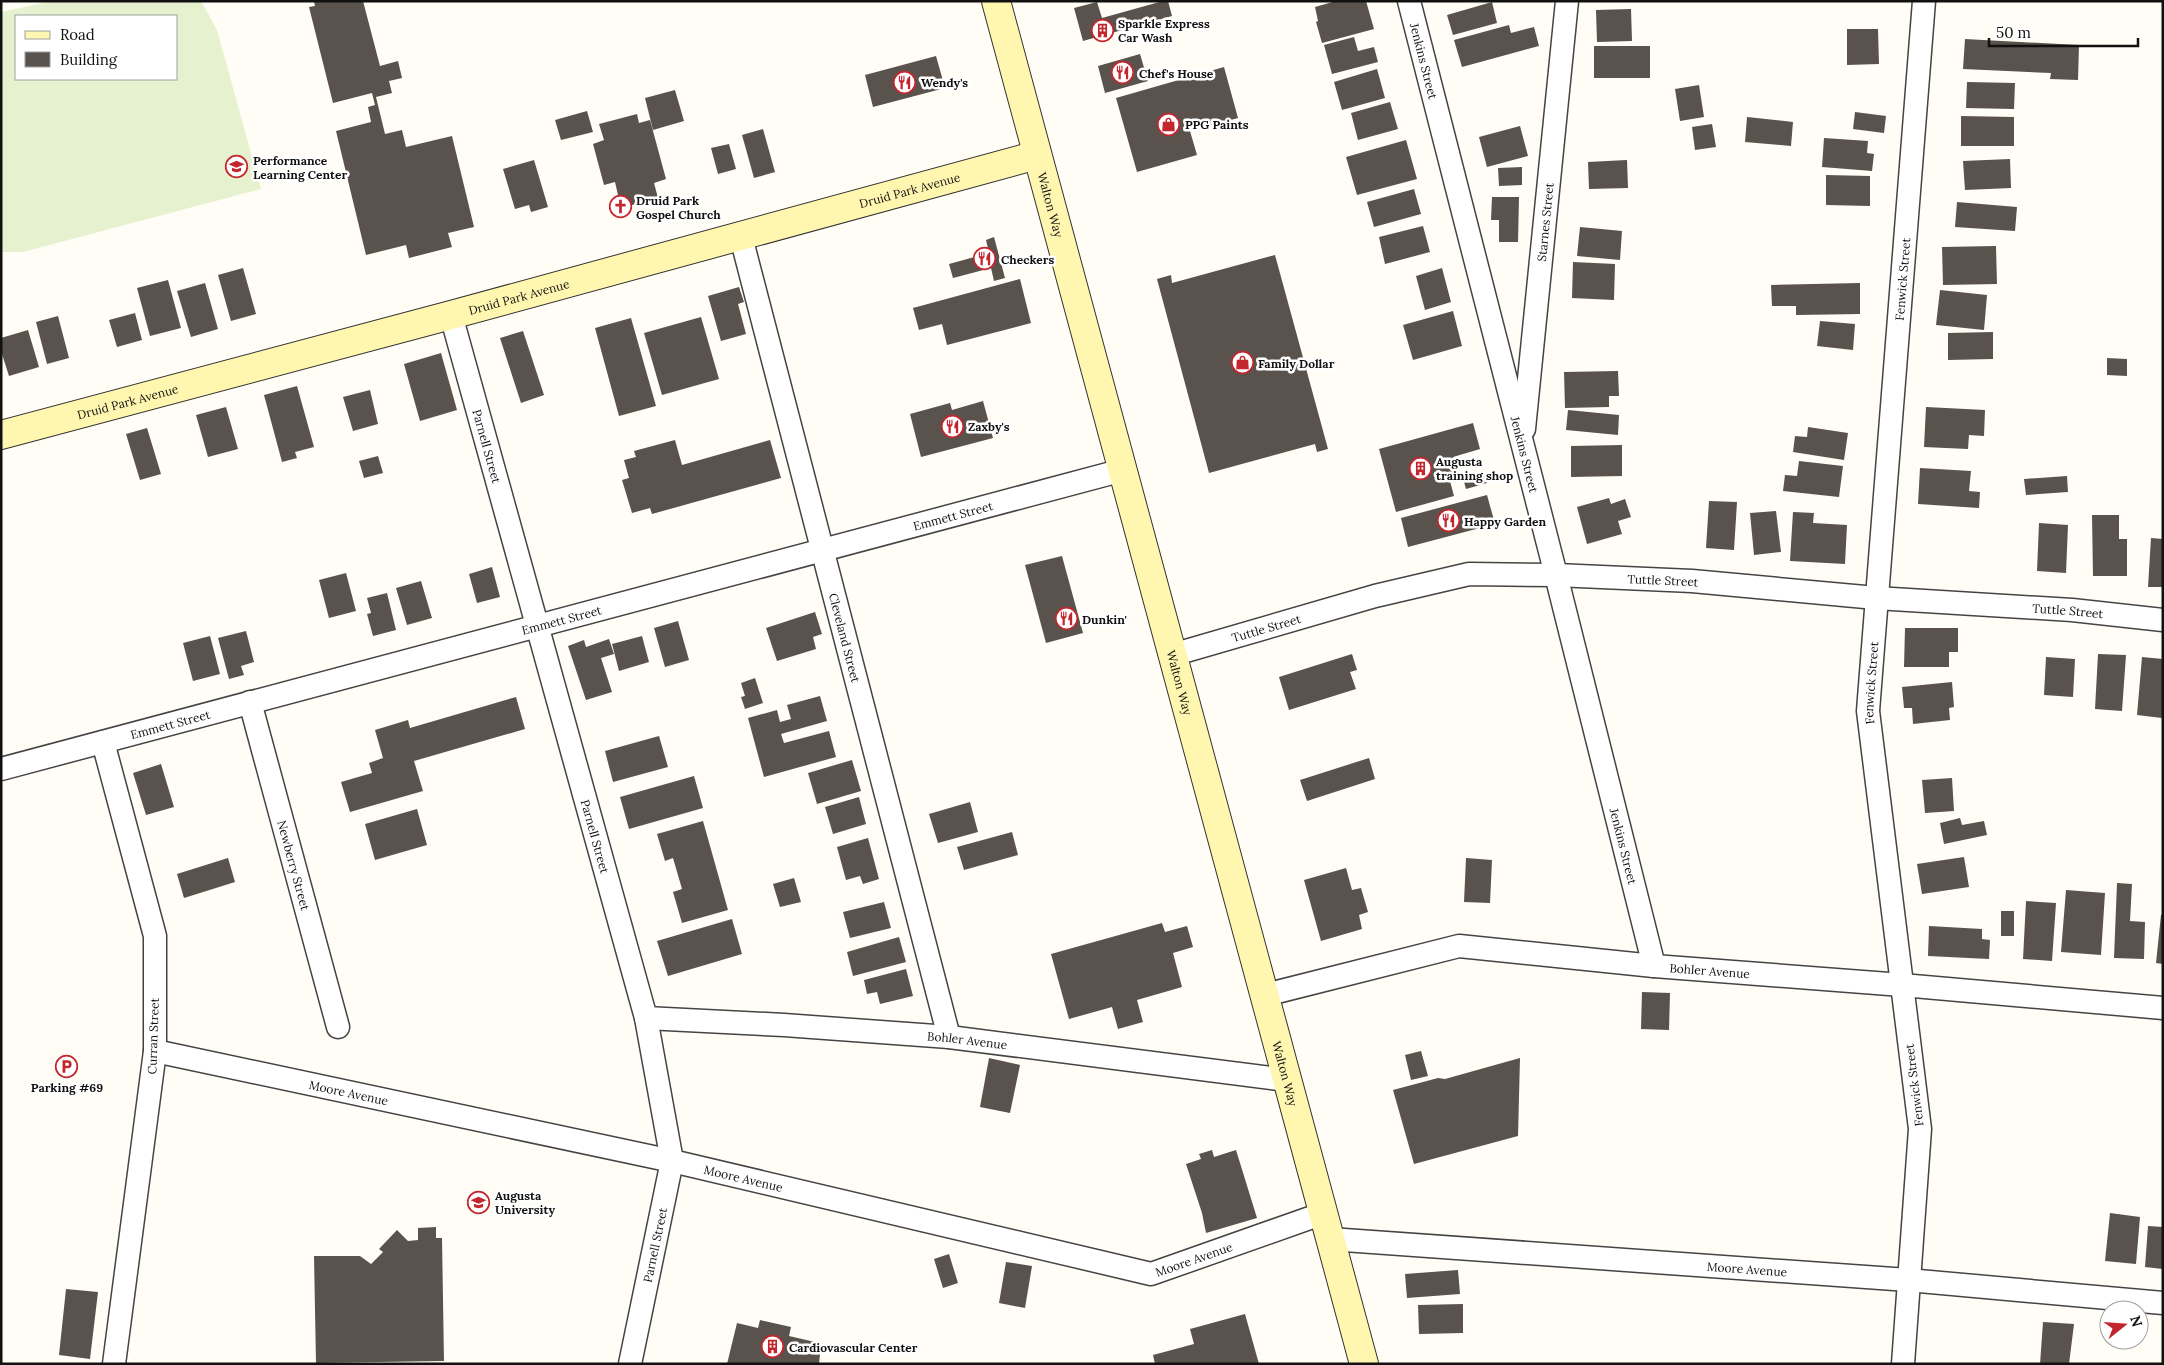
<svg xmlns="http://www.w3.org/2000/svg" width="2164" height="1365" font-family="Lora,serif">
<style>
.pitch{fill:#e6f2cf;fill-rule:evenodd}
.building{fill:#5a524d}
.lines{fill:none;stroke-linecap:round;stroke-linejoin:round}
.street-casing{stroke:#444;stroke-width:25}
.secondary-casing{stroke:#333;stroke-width:30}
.street{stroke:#fff;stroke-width:22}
.secondary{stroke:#fff6b0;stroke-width:28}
.labels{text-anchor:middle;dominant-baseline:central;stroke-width:5;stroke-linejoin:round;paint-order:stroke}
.poi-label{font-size:12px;font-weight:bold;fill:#111;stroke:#fff;text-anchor:start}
.street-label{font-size:12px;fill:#111;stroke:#fff}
</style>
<rect width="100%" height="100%" fill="#fffdf5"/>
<!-- pitch -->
<path class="pitch" d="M52 1H201L217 30 261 189 23 252H1V12ZM16 16H176V79H16Z"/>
<!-- building -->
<path class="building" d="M314 1H363L380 66 398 61 402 78 389 81 392 93 376 97 385 134 402 130 406 147 452 136 474 227 448 233 452 247 409 258 406 245 366 255 336 131 371 122 368 107 375 105 372 93 333 103 309 7 315 6Z
M1163 1H1168L1172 16 1083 41 1074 8 1097 2 1102 18Z
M1336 1H1366L1374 29 1322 43 1316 22 1318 21 1315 7Z
M1492 2 1497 23 1453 35 1447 15Z
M1631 9 1632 41 1597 42 1596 10Z
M1509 25 1511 33 1534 27 1539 46 1462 67 1454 40Z
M1847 29H1878L1879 64 1847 65Z
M1354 37 1358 51 1374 47 1378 62 1332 74 1324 45Z
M1965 39 2079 45 2078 80 2050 79 2051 73 1963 69Z
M1594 46H1650V78H1594Z
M1140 54 1148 81 1105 93 1098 66Z
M936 56 945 88 873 107 865 75Z
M1224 67 1238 118 1190 131 1197 155 1137 172 1116 98Z
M1377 69 1385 98 1342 110 1334 82Z
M1967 82 2015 83 2014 109 1966 108Z
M1699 85 1704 117 1680 121 1675 89Z
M675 90 684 121 653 130 645 98Z
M1390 102 1398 129 1358 140 1351 113Z
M587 111 593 132 561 140 555 120Z
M1855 112 1886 116 1884 133 1853 129Z
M637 114 639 123 650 120 666 179 654 183 658 198 621 208 615 182 604 185 593 144 604 140 599 124Z
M1961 116 2014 117V146H1961Z
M1747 117 1793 122 1791 146 1745 142Z
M1712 124 1716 147 1695 150 1692 127Z
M1520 126 1528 156 1487 167 1479 137Z
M763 129 775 172 754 178 742 135Z
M1824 138 1868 141 1867 153 1874 154 1872 171 1822 167Z
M1406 140 1417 179 1357 195 1346 157Z
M729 144 736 169 718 174 711 148Z
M2010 159 2011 188 1965 190 1963 161Z
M534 160 548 207 531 212 529 205 515 209 503 169Z
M1627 160 1628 188 1589 189 1588 162Z
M1522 167V185L1499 186 1498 168Z
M1826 175 1870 176V206L1826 205Z
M1414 189 1421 214 1374 227 1367 202Z
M1492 197H1519L1518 242H1499V220H1491Z
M1957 202 2017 207 2015 231 1955 227Z
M1423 226 1430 252 1385 264 1379 237Z
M1580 227 1622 231 1620 260 1577 256Z
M994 237 1005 278 994 281 991 268 953 278 949 264 989 253 986 240Z
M1996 246 1997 284 1943 285 1942 247Z
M1275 255 1328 449 1317 452 1315 444 1209 473 1157 279 1171 275 1172 283Z
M1573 262 1615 264 1614 300 1572 298Z
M243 268 256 314 231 321 218 275Z
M1442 268 1451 302 1425 310 1416 276Z
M1020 279 1031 323 947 345 942 324 919 330 913 308Z
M168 280 181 328 150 336 137 288Z
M205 283 218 329 191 337 177 291Z
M1860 283V314L1796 315V306H1772L1771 285Z
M739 287 744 302 738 304 746 334 721 341 708 296Z
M1940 290 1987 295 1984 330 1936 325Z
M1453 311 1462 346 1413 360 1403 325Z
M135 313 142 340 117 347 109 320Z
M58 316 69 358 47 364 36 322Z
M701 317 719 379 662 395 644 333Z
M631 318 656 406 619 416 595 328Z
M1820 321 1855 324 1853 350 1817 346Z
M28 330 39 367 9 376 1 351V338Z
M523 331 544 395 521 403 500 338Z
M1993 332V359L1948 360V333Z
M441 353 457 410 420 421 404 364Z
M2107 358 2127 359V376L2107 375Z
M1618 371 1619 396H1609V407L1565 408 1564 372Z
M297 386 314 447 295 452 297 458 282 462 264 395Z
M370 390 378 424 353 431 343 397Z
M983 401 993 438 921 457 910 414 950 403 952 410Z
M226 407 238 449 208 457 196 415Z
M1926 407 1985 410 1984 436 1969 435 1968 449 1924 447Z
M1568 410 1619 415 1618 435 1566 430Z
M1473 423 1480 449 1453 457 1459 478 1450 481 1454 496 1396 512 1379 449Z
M1808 427 1848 433 1844 460 1793 452 1795 436 1807 437Z
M147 428 161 474 140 480 126 434Z
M675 440 682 465 770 440 781 478 652 514 650 508 632 513 622 480 629 478 624 460 636 457 634 451Z
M1622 445V476L1571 477V446Z
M378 456 383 473 364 478 359 461Z
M1799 461 1843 466 1839 497 1783 491 1785 475 1797 476Z
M1920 468 1971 471 1969 491 1980 492 1979 508 1918 504Z
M1485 475 1487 483 1466 489 1464 482Z
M2067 476 2068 492 2026 495 2024 479Z
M1487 495 1495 524 1408 547 1401 518Z
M1609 498 1611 504 1625 499 1631 517 1618 521 1622 534 1587 544 1577 507Z
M1709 501 1737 502 1734 550 1706 548Z
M1776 511 1781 552 1754 555 1750 513Z
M1793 512 1814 513 1813 523 1847 525 1845 564 1790 561Z
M2092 515H2119V539H2127V576H2093Z
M2039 523 2068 525 2066 573 2037 571Z
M2151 538 2163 539V587H2148Z
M1062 556 1083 633 1046 643 1025 565Z
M492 567 500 597 477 603 469 574Z
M346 573 356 611 329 618 319 580Z
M421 581 432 618 407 625 396 588Z
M387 593 396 630 373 636 367 614 371 613 367 598Z
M815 612 822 634 813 637 816 649 777 661 766 628Z
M678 621 689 660 665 667 654 628Z
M1905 628H1958V652H1949V667H1904Z
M246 631 254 662 241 666 244 675 229 679 218 638Z
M210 636 220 674 193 681 183 643Z
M642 636 649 662 619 671 612 644Z
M609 639 614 654 601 658 612 692 586 700 568 646 584 640 586 647Z
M1352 654 1357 670 1350 672 1356 689 1289 710 1279 677Z
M2098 654 2126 655 2122 711 2095 709Z
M2046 657 2075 659 2073 697 2044 695Z
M2142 657 2163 659 2162 718 2137 715Z
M755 678 763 703 745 709 741 697 745 696 741 683Z
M1952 682 1954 707 1949 708 1950 720 1913 724 1912 708H1904L1902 687Z
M820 696 827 721 781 734 784 743 829 731 836 757 764 777 748 718 777 710 780 722 791 719 787 705Z
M516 697 525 729 414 761 423 791 350 812 341 782 372 773 369 763 383 758 375 730 408 720 410 728Z
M659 736 668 767 613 782 605 751Z
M1369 758 1375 779 1307 801 1300 780Z
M852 760 861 791 817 804 808 773Z
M161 764 174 807 146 815 133 773Z
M694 776 703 808 629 829 620 797Z
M1952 778 1954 811 1925 813 1922 780Z
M859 797 866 824 833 834 825 807Z
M970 802 978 832 938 843 929 814Z
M417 809 427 845 375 860 365 824Z
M1960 818 1962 825 1984 821 1987 835 1944 844 1940 823Z
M703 821 728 910 682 923 673 892 682 889 673 858 665 861 657 834Z
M1012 832 1018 855 964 870 957 847Z
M868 838 879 879 863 884 860 876 846 880 837 847Z
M1964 857 1969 887 1922 894 1917 864Z
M228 858 235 882 184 898 177 874Z
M1466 858 1492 860 1490 903 1464 902Z
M1346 868 1352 890 1361 888 1368 912 1359 915 1362 929 1321 941 1304 880Z
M794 878 801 902 780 907 773 884Z
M2117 883 2132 884 2130 921 2145 922 2144 959 2114 958Z
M2066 890 2105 893 2101 955 2061 952Z
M2026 901 2056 903 2052 961 2023 959Z
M884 902 891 928 850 938 843 912Z
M2001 911H2014V936H2001Z
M2161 915H2163V964L2156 963Z
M732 919 742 954 668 976 657 941Z
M1162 923 1165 932 1187 926 1193 947 1173 953 1182 987 1137 1000 1143 1022 1118 1029 1112 1007 1069 1019 1051 954Z
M1929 926 1982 929V939L1990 940 1989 959 1928 956Z
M899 937 906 962 853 976 847 952Z
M906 969 913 996 880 1004 877 992 867 994 864 980Z
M1642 992 1670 993 1669 1030 1641 1029Z
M1421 1051 1428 1076 1411 1080 1405 1055Z
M989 1058 1020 1065 1010 1113 980 1107Z
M1520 1058 1518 1136 1414 1164 1393 1090 1438 1078 1445 1079Z
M1212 1150 1214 1157 1236 1150 1257 1218 1206 1233 1202 1213 1186 1164 1201 1159 1199 1154Z
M2110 1213 2140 1217 2136 1264 2105 1261Z
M2148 1226 2163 1227V1269L2145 1267Z
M436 1227V1238H442L444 1361 316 1363 314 1256H360L371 1264 383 1252 379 1249 397 1230 408 1241 418 1240V1228Z
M949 1254 958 1283 943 1288 934 1259Z
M1006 1262 1032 1266 1025 1308 999 1303Z
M1458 1270 1460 1294 1407 1298 1405 1274Z
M66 1289 98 1292 90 1359 59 1355Z
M1463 1304V1333L1419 1334 1418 1305Z
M1245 1314 1259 1364H1155L1153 1355 1194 1344 1190 1329Z
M760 1320 791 1327 789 1336 815 1342 813 1352 820 1354 819 1364H727L737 1323 758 1328Z
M2043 1322 2074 1324 2069 1364H2040Z"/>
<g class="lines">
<defs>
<g id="street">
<path id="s1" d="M1409 1 1556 575 1654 966"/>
<path id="s2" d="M741 237 949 1037"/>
<path id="s3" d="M451 315 646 1018 672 1161 630 1364"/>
<path id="s4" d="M1524 429 1567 1"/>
<path id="s5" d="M1172 655 1375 596 1469 574 1556 575 1692 581 1876 598 2072 610 2163 620"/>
<path id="s6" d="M250 702 338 1027"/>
<path d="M103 742 155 936V1051L114 1364"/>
<path id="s7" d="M1 769 1123 470"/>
<path id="s8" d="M1265 995 1459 946 1654 966 1902 985 2163 1008"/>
<path id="s9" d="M646 1018 784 1025 949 1037 1287 1080"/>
<path id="s10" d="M155 1051 672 1161 1151 1274 1324 1213"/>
<path id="s11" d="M1330 1239 1908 1280 2163 1303"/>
<path id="s12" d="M1903 1364 1920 1129 1868 711 1924 1"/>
</g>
<g id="secondary">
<path id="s13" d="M996 1 1364 1364"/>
<path id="s14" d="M1 435 451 315 1037 155"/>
</g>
</defs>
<!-- street casing -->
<use href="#street" class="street-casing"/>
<!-- secondary casing -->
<use href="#secondary" class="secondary-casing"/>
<!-- street -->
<use href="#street" class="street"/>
<!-- secondary -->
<use href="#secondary" class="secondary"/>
</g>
<!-- icons -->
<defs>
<symbol id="building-ring" viewBox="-11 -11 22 22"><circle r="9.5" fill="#fff" stroke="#c4262e" stroke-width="1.5"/><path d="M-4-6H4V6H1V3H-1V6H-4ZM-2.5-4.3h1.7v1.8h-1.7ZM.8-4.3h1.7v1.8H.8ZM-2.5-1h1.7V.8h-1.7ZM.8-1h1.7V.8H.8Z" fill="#c4262e"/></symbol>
<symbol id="restaurant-ring" viewBox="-11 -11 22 22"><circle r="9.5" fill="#fff" stroke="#c4262e" stroke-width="1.5"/><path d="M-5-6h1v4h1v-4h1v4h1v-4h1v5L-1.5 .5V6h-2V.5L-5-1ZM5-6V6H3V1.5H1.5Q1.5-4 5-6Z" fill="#c4262e"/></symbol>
<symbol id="shop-ring" viewBox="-11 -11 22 22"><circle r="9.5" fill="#fff" stroke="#c4262e" stroke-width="1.5"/><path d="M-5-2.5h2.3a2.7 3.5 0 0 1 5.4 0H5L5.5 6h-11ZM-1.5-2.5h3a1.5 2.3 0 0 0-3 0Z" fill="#c4262e"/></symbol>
<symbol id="school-ring" viewBox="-11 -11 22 22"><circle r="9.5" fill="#fff" stroke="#c4262e" stroke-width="1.5"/><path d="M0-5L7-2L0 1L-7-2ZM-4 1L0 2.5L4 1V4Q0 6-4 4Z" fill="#c4262e"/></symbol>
<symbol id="church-ring" viewBox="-11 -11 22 22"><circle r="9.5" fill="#fff" stroke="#c4262e" stroke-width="1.5"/><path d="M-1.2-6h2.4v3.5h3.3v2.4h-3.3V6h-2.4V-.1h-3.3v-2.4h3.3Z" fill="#c4262e"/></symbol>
<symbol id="parking-ring" viewBox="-11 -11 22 22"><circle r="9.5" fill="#fff" stroke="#c4262e" stroke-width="1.5"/><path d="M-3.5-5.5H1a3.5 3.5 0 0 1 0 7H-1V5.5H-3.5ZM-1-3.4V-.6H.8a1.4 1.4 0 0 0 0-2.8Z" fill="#c4262e"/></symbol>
<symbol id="university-ring" viewBox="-11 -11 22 22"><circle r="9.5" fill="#fff" stroke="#c4262e" stroke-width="1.5"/><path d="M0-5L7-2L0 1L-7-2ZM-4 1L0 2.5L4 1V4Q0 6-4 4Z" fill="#c4262e"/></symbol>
</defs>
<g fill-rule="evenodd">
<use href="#building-ring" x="1090" y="18" width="25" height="25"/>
<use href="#restaurant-ring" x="1110" y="60" width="25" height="25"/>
<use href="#restaurant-ring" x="892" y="70" width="25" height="25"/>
<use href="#shop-ring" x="1156" y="112" width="25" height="25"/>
<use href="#school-ring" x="224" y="154" width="25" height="25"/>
<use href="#church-ring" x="608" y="194" width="25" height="25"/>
<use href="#restaurant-ring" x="972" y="246" width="25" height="25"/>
<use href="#shop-ring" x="1230" y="350" width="25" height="25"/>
<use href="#restaurant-ring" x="940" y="414" width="25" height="25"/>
<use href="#building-ring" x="1408" y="456" width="25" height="25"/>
<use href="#restaurant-ring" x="1436" y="508" width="25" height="25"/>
<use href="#restaurant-ring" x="1054" y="606" width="25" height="25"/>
<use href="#parking-ring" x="54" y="1054" width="25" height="25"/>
<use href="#university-ring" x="466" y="1190" width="25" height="25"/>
<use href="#building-ring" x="760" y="1334" width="25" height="25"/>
</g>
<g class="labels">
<!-- poi labels -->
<g class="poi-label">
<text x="1118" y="23">Sparkle Express<tspan x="1118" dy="14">Car Wash</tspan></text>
<text x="1139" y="73">Chef's House</text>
<text x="921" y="82">Wendy's</text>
<text x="1185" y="124">PPG Paints</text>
<text x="253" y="160">Performance<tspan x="253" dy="14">Learning Center</tspan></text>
<text x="636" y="200">Druid Park<tspan x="636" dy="14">Gospel Church</tspan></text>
<text x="1001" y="259">Checkers</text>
<text x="1258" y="363">Family Dollar</text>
<text x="968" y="426">Zaxby's</text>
<text x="1436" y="461">Augusta<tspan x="1436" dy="14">training shop</tspan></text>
<text x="1464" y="521">Happy Garden</text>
<text x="1082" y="619">Dunkin'</text>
<text x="67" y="1087" text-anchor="middle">Parking #69</text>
<text x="495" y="1195">Augusta<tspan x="495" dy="14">University</tspan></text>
<text x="789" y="1347">Cardiovascular Center</text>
</g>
<!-- street labels -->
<g class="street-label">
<text stroke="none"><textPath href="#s1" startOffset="62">Jenkins Street</textPath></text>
<text stroke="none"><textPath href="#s14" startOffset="941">Druid Park Avenue</textPath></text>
<text stroke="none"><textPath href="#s13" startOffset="211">Walton Way</textPath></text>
<text stroke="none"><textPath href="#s4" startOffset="208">Starnes Street</textPath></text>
<text stroke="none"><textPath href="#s12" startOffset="1090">Fenwick Street</textPath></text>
<text stroke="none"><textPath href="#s14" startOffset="536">Druid Park Avenue</textPath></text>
<text stroke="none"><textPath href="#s14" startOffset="131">Druid Park Avenue</textPath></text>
<text stroke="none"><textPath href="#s3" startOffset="136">Parnell Street</textPath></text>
<text stroke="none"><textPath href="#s1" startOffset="468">Jenkins Street</textPath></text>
<text stroke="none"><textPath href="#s7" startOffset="985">Emmett Street</textPath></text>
<text stroke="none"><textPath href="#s5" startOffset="502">Tuttle Street</textPath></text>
<text stroke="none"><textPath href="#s5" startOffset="908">Tuttle Street</textPath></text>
<text stroke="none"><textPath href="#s7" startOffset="580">Emmett Street</textPath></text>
<text stroke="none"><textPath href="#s5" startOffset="98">Tuttle Street</textPath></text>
<text stroke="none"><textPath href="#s2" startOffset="414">Cleveland Street</textPath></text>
<text stroke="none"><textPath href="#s13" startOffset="706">Walton Way</textPath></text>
<text stroke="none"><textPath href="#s12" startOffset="685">Fenwick Street</textPath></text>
<text stroke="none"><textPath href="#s7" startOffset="175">Emmett Street</textPath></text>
<text stroke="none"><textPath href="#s3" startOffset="541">Parnell Street</textPath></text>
<text stroke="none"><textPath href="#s1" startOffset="872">Jenkins Street</textPath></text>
<text stroke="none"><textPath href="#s6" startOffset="169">Newberry Street</textPath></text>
<text stroke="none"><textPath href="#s8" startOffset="452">Bohler Avenue</textPath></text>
<text transform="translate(153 1036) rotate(-88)">Curran Street</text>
<text stroke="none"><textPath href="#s9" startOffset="322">Bohler Avenue</textPath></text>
<text stroke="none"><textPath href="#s13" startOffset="1111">Walton Way</textPath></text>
<text transform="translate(1914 1085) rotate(-97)">Fenwick Street</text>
<text stroke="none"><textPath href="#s10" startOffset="198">Moore Avenue</textPath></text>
<text stroke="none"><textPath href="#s10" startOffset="602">Moore Avenue</textPath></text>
<text transform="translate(655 1245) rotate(-78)">Parnell Street</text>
<text stroke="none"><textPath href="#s10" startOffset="1066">Moore Avenue</textPath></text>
<text stroke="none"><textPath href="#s11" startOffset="418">Moore Avenue</textPath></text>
</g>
</g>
<!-- border -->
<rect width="2164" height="1365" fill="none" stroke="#111111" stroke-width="5"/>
<!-- legend -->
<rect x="15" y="15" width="162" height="65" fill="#ffffff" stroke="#a0a0a0"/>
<rect x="25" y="31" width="25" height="8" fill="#fff6b0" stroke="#a0a0a0"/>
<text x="60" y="40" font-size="15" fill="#111111">Road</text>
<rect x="25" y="52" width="25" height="15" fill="#5a524d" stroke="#a0a0a0"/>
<text x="60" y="65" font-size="15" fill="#111111">Building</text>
<!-- north arrow -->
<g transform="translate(2124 1325) rotate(73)"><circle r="24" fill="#ffffff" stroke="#a0a0a0"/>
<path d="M0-4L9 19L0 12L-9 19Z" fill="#c4262e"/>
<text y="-8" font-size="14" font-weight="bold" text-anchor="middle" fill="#111111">N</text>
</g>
<!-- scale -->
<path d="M1989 38v8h149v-8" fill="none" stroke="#111111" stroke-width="2.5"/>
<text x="1996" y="38" font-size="15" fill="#111111" stroke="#ffffff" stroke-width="4" paint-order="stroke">50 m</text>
</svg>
